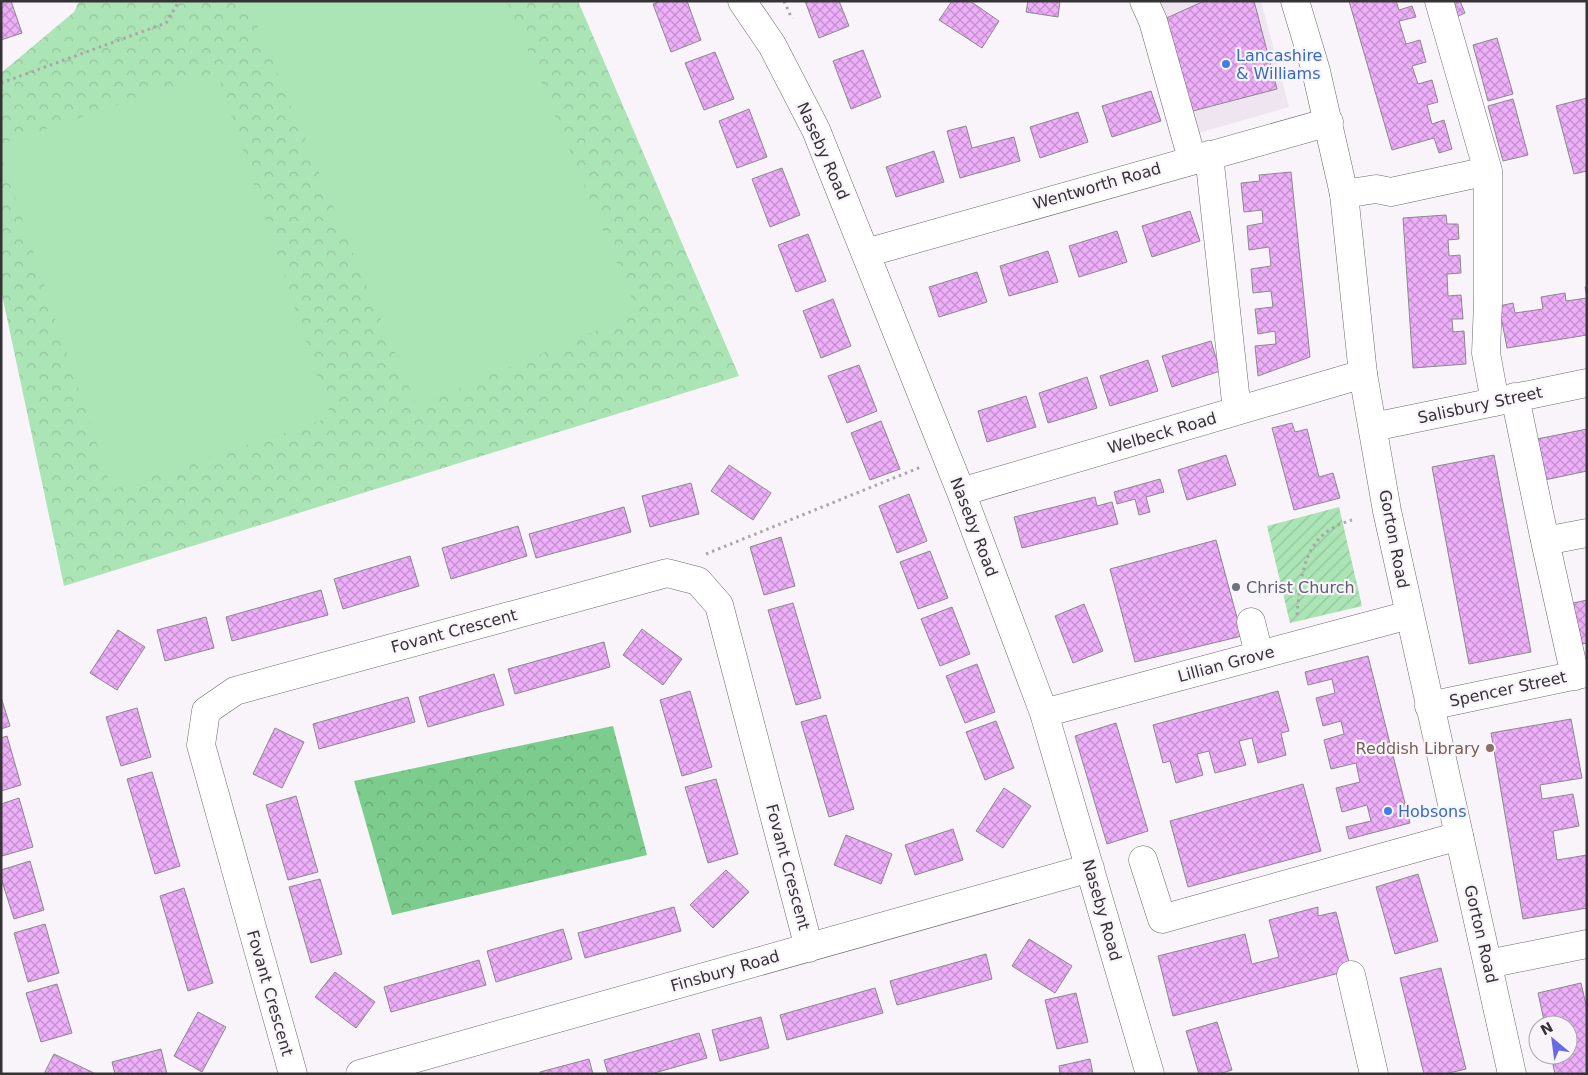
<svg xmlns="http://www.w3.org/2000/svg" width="1588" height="1075" font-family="'DejaVu Sans',sans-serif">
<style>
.built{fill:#efe5f1}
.forest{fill:url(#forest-crowns)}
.park{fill:url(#park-crowns)}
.garden{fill:url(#garden-furrows)}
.pitch{fill:#abe4b5}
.building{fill:url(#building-cross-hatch);stroke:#8c888d}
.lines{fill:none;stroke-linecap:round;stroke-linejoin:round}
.minor-casing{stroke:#6c696d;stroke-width:29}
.major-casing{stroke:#6c696d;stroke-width:29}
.path{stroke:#a9a5a9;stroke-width:3;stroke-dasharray:2.5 4;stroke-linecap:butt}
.minor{stroke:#fff;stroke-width:28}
.major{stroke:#fff;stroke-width:28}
.shop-dot{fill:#3f7fe0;stroke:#f8f4f9;stroke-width:2}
.worship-dot{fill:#6b7280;stroke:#f8f4f9;stroke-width:2}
.education-dot{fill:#8d6e63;stroke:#f8f4f9;stroke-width:2}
.labels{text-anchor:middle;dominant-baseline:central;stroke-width:4.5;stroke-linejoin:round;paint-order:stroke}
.shop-label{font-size:16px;fill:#366cbe;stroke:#f8f4f9;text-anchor:start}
.street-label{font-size:16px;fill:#353335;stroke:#f8f4f9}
.worship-label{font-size:16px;fill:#5b616d;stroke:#f8f4f9;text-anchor:start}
.education-label{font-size:16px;fill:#785e54;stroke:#f8f4f9;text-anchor:end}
</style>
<defs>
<pattern id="forest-crowns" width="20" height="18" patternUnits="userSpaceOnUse" patternTransform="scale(1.25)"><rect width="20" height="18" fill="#7bcc8d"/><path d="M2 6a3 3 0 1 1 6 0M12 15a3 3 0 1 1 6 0" fill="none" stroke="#66a674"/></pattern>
<pattern id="park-crowns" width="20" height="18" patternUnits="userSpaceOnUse" patternTransform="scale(1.25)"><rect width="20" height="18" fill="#abe4b5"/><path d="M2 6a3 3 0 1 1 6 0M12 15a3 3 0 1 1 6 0" fill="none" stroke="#94c49c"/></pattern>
<pattern id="garden-furrows" width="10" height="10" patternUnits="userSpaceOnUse" patternTransform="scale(1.25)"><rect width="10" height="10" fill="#abe4b5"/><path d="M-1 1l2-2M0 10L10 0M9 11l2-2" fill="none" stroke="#94c49c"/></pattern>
<pattern id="building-cross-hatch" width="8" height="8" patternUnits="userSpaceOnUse" patternTransform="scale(1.25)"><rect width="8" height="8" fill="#eeaffa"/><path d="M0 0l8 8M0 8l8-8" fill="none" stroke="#c28fcb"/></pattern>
</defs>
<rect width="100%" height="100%" fill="#f8f4f9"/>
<!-- built -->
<path class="built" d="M1152 1H1261L1289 107 1195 134Z"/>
<!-- forest -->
<path class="forest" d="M613 726 647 855 392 915 354 781Z"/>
<!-- park -->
<path class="park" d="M79 1H578L739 376 64 586 1 290V73L74 12Z"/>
<!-- garden -->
<path class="garden" d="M1339 507 1362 606 1290 623 1267 526Z"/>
<!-- pitch -->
<path class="pitch" d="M247 1H507L638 313 417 406Z
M217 72 331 417 112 490 1 155V144Z"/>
<!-- building -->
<path class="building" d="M1 1H11L22 33 1 40Z
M661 1H687L701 40 671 52 653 4Z
M805 1H839L849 26 819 38Z
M952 1H970L999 21 982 48 939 20Z
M1028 1H1060L1058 17 1026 12Z
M1204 1H1254L1277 89 1189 112 1160 21Z
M1349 1H1396L1399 10 1412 6 1416 17 1399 21 1406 44 1420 40 1426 62 1412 66 1418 84 1432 80 1438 102 1427 105 1432 124 1444 120 1452 149 1439 153 1434 138 1392 150Z
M1449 1H1460L1465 13 1456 17Z
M1497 38 1513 94 1488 101 1473 45Z
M863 50 881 97 851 109 833 61Z
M715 52 734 99 704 110 685 63Z
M1151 91 1161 121 1112 137 1102 106Z
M1587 98V171L1574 174 1556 106Z
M1513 99 1528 155 1503 161 1488 106Z
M749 109 767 157 737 168 719 121Z
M1078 112 1088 142 1040 158 1030 127Z
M966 126 972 148 1014 137 1020 161 960 178 947 131Z
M934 151 944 182 896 197 886 167Z
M782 168 800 215 770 227 752 179Z
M1291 172 1310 357 1258 376 1255 346 1276 344 1275 331 1258 334 1255 309 1273 307 1271 291 1253 293 1251 269 1271 266 1269 247 1249 250 1247 226 1263 223 1262 210 1244 212 1241 183 1260 181 1259 175Z
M1190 211 1200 241 1152 257 1142 226Z
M1446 215 1447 224H1458L1459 239 1448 240 1449 256 1460 255 1461 273 1447 274 1448 296 1461 295 1463 319H1452L1453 332 1464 331 1466 364 1413 368 1403 218Z
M1117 231 1127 262 1079 277 1069 246Z
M808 234 826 281 796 292 778 245Z
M1048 251 1058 282 1009 296 1000 266Z
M977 272 987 302 939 317 929 287Z
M1585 287H1587V335L1507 348 1499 306 1513 303 1515 313 1543 309 1541 297 1565 293 1566 301 1587 298Z
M833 299 851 346 821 358 803 311Z
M1211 341 1220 371 1172 387 1162 356Z
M1148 360 1158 391 1110 406 1100 376Z
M859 365 877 411 847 423 828 376Z
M1087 377 1097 408 1048 423 1039 393Z
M1026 396 1036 427 987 442 978 411Z
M881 421 900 469 870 480 851 433Z
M1292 423 1295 432 1307 429 1319 477 1333 473 1340 498 1294 510 1272 428Z
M1587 429V471L1540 481 1532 440Z
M1226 455 1236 485 1187 500 1178 470Z
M1494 455 1531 652 1469 664 1432 467Z
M729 465 771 493 753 520 711 491Z
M1160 479 1164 492 1146 497 1150 512 1139 515 1135 499 1117 504 1114 492Z
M691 483 699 514 650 527 642 496Z
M909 494 927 541 897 553 879 506Z
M1095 497 1097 506 1112 502 1118 524 1022 548 1014 517Z
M624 507 631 532 536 558 529 534Z
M518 526 527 556 451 579 442 548Z
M781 537 795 586 764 595 750 547Z
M1216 540 1242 636 1135 662 1110 569Z
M930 551 948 598 918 609 900 562Z
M410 556 419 586 343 609 334 579Z
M321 590 328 615 232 641 226 617Z
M1587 600V643L1577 645 1569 604Z
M793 603 821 698 796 705 768 610Z
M1084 604 1103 651 1073 663 1055 616Z
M952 607 970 654 940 666 921 619Z
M206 617 214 648 165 661 157 630Z
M642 629 682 659 663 685 623 655Z
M118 630 145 647 117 690 90 673Z
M604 642 610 667 515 694 508 669Z
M1368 656 1410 823 1349 839 1346 827 1371 821 1367 805 1342 812 1336 788 1360 782 1356 763 1331 769 1324 740 1344 734 1341 721 1323 726 1316 698 1335 693 1332 679 1308 685 1305 672Z
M977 664 995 712 965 723 946 676Z
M494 674 504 705 428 727 419 697Z
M690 691 712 767 682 776 660 700Z
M1278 691 1289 731 1281 733 1286 755 1258 763 1252 738 1239 741 1246 765 1215 773 1209 751 1197 754 1203 775 1176 783 1170 761 1163 763 1153 725Z
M1 697 10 726 1 729Z
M408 697 415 722 319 749 313 724Z
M137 708 151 757 121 766 106 717Z
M826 715 854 809 829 817 801 722Z
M1571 719 1582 778 1540 785 1542 799 1573 794 1579 826 1553 831 1557 860 1587 855V908L1523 919 1491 733Z
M996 721 1014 768 985 780 966 732Z
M1116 723 1148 831 1107 844 1075 736Z
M275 728 304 742 282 788 253 774Z
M7 736 21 785 1 791V738Z
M152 772 180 866 155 874 127 779Z
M716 779 738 854 708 863 685 787Z
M1303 784 1321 851 1188 887 1170 821Z
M1004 788 1031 806 1003 848 976 831Z
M296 796 318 872 288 880 266 805Z
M19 798 33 847 2 856 1 804Z
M953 829 963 860 915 875 905 845Z
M846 835 892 854 881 884 834 865Z
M30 861 44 910 14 919 1 878V870Z
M726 870 749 892 713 928 690 905Z
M1418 874 1438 941 1395 954 1376 887Z
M320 879 342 954 311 963 289 887Z
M184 888 213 983 188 991 160 896Z
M674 907 681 931 585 958 578 933Z
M1318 907V916L1336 912 1351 970 1173 1016 1158 956 1245 934 1252 964 1279 957 1269 920Z
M45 924 59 973 28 982 14 933Z
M563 929 572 959 496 982 487 951Z
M1029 939 1072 966 1055 993 1012 966Z
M986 954 992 979 897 1005 890 981Z
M479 960 486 985 391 1012 384 987Z
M1441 968 1466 1069 1445 1074H1424L1400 978Z
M335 972 375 1002 356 1028 315 997Z
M1581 983 1587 1009V1074H1555L1551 1055H1568V1025H1545L1538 993Z
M57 984 72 1033 41 1042 26 993Z
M875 988 883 1013 787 1040 780 1015Z
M1076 993 1088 1042 1057 1049 1045 1000Z
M198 1012 226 1027 202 1072 174 1056Z
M761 1017 769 1048 720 1061 712 1030Z
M1217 1022 1232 1070 1219 1074H1199L1186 1031Z
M699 1033 707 1058 651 1074H608L604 1060Z
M161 1049 167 1074H115L112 1062Z
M54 1054 96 1074H44Z
M589 1059 593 1074H540V1072Z
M1090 1059 1093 1074H1060L1059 1066Z"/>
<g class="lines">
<defs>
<path id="minor" d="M742 1 772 45 816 130 961 492 1044 713 1150 1074
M1144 1 1153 21 1192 159
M1439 1 1488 171V302L1486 353 1495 402
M1209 155 1237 411
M1344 194 1376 189 1391 192 1488 171
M866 253 1329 122
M1515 397 1545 541
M1373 427 1587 383
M961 492 1363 374
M1251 622 1259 654
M1575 676 1545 541 1587 533
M1429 706 1587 673
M1044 713 1409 615
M1143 860 1162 919 1459 836
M1488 964 1587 944
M1351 975 1374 1074
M293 1074 201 745 206 711 235 691 667 573 698 581 719 605 809 948
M360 1074 1090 868"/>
<path id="major" d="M1295 1 1316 71 1344 194 1363 374 1387 511 1512 1074"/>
</defs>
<!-- minor casing -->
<use href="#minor" class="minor-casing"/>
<!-- major casing -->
<use href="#major" class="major-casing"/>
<!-- path -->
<path class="path" d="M784 1 792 19
M1 83 166 23 179 1
M706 554 921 467
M1297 615C1301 572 1304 533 1352 520"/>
<!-- minor -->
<use href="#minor" class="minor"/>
<!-- major -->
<use href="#major" class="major"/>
</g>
<!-- markers -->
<g class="shop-dot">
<circle cx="1226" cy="64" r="5"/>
<circle cx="1388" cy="811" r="5"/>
</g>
<circle class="worship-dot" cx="1236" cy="587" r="5"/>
<circle class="education-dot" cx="1490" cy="748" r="5"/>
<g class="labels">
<!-- shop labels -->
<g class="shop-label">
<text x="1236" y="55">Lancashire<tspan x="1236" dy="18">&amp; Williams</tspan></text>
<text x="1398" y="811">Hobsons</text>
</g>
<!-- street labels -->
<g class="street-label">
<text transform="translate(823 151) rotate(66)">Naseby Road</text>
<text transform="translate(1097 186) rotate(-16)">Wentworth Road</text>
<text transform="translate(1480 405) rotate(-12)">Salisbury Street</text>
<text transform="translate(1162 433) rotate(-16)">Welbeck Road</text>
<text transform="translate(974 527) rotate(69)">Naseby Road</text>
<text transform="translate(1394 539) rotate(79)">Gorton Road</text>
<text transform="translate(454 631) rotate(-15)">Fovant Crescent</text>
<text transform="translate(1226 664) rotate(-15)">Lillian Grove</text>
<text transform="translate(1508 689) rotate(-12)">Spencer Street</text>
<text transform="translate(788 867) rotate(75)">Fovant Crescent</text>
<text transform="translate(1102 910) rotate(74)">Naseby Road</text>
<text transform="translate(1481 934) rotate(77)">Gorton Road</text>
<text transform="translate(725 971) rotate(-16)">Finsbury Road</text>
<text transform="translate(270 993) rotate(74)">Fovant Crescent</text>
</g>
<!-- worship labels -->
<g class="worship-label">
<text x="1246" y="587">Christ Church</text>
</g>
<!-- education labels -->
<g class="education-label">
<text x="1480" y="748">Reddish Library</text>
</g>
</g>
<!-- border -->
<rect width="1588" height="1075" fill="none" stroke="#353335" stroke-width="5"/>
<!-- north arrow -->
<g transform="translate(1553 1040) rotate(331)"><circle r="24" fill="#f8f4f9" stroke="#aaa7ab"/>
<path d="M0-4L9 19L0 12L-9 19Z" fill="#666ae3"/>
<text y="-8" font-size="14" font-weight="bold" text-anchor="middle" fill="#353335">N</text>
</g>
</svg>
